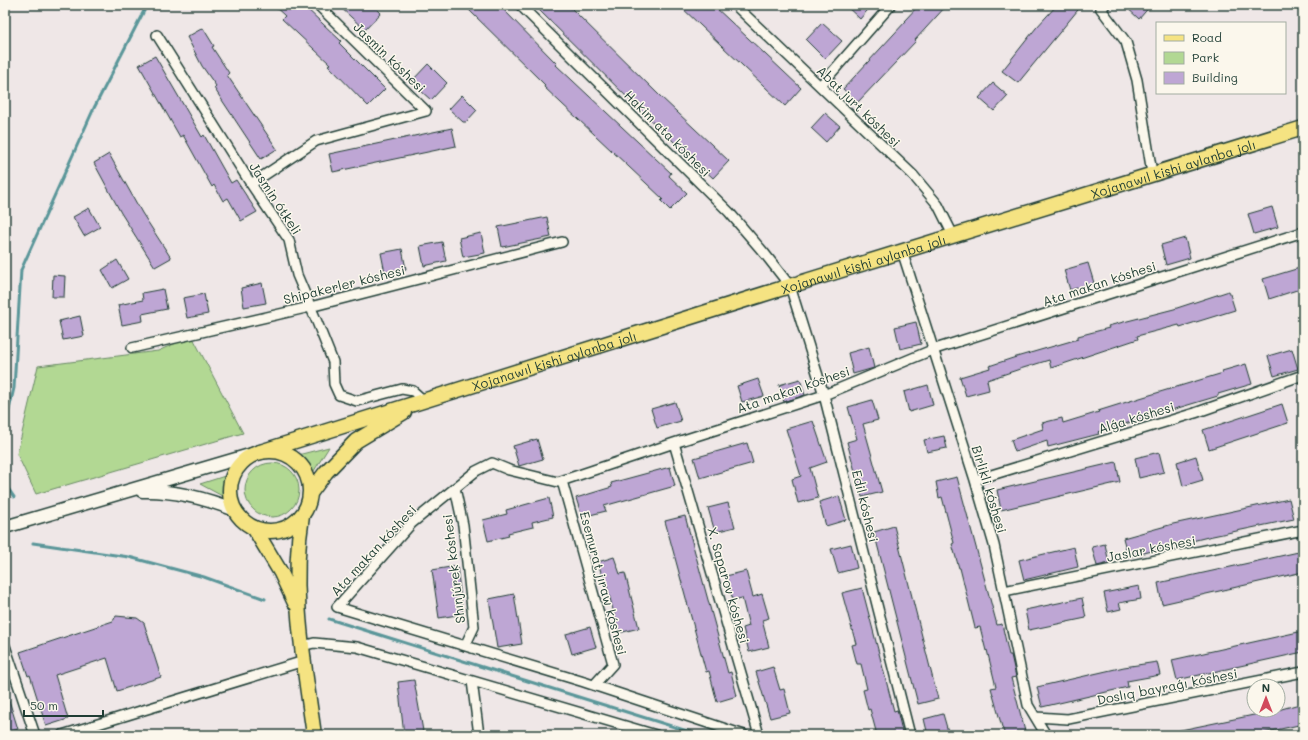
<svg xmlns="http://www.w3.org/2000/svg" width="1308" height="740" font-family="Mali,sans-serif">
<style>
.green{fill:#b2d893;stroke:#688a64}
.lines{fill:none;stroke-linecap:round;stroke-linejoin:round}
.stream{stroke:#5a9699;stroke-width:3}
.building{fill:#bea6d4;stroke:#1f3d34}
.minor-casing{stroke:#1f3d34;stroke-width:12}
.secondary-casing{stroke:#1f3d34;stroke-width:15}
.primary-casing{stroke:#1f3d34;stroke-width:17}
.minor{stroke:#fbf7ec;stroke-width:9}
.secondary{stroke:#fbf7ec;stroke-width:12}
.primary{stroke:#f5e382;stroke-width:14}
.labels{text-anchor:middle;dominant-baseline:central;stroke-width:3;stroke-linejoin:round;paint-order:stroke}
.street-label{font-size:13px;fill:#1f3d34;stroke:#fbf7ec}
</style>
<rect width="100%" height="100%" fill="#efe7e7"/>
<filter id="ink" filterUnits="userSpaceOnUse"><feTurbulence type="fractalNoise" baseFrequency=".025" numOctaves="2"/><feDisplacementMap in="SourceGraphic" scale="8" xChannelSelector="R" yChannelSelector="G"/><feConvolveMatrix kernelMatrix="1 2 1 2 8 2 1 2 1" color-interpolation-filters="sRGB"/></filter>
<g filter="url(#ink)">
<!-- green -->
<path class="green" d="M192 336 243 433 36 494 17 454 38 366 158 351Z
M329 447 312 474 306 464 294 456Z
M245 490a27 27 0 1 1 54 0a27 27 0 1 1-54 0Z
M228 475 224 486V497L200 484Z"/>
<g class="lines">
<!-- stream -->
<path class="stream" d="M5 427 14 388 21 270 94 108 147 5
M5 484 14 497
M33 543 129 557 204 577 265 599
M329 619 700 735"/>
</g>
<!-- building -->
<path class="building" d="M273 5H303L341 41 339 43 385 89 368 106 328 65 330 64 282 19 285 16Z
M338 5H373L381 13 365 30Z
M464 5H499L557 64 556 65 671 173 669 176 687 193 670 210 661 201 663 199 544 87 545 85Z
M534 5H568L660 96 729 161 713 178 646 116Z
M679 5H713L801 88 785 106Z
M845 5H872L860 19Z
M919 5H947L915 40 916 41 858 102 843 89 906 21 905 20Z
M1057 5H1082L1018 83 1002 71 1036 28Z
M1124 5H1151L1139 19Z
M822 23 842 41 825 59 806 40Z
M203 28 214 46 212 47 229 73 227 75 277 149 261 159 214 88 216 86 202 66 187 37Z
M155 56 202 137 204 135 231 183 236 180 257 212 241 221 228 198 223 201 214 185 212 187 183 135 180 137 139 65Z
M428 64 447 83 431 100 411 82Z
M993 83 1008 96 994 111 979 98Z
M462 95 477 110 466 122H463L449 109Z
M825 113 840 126 826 142 811 128Z
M452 128 456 146 333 172 329 154Z
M109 154 142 213 171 258 155 267 121 213 94 163Z
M1272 207 1278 227 1254 234 1248 214Z
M89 208 100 227 84 236 73 217Z
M547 217 551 237 502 247 498 227Z
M481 233 485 253 463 257 459 238Z
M1185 238 1190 258 1166 265 1161 245Z
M442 242 446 261 424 266 420 246Z
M402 249 406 269 385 273 381 253Z
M117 260 128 279 112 288 102 270Z
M1088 263 1094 283 1070 290 1064 270Z
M1303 267V288L1269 299 1263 279Z
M53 275 65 276 64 297H52Z
M262 283 266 303 244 307 241 288Z
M163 289 167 309 142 314 143 321 122 325 118 305 143 300 142 293Z
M1229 291 1235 310 1180 327 1179 325 1137 336 1138 339 1051 368 1049 360 1020 369 987 380 989 390 966 396 960 377 990 368 989 366 1013 358 1078 339V336L1109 328 1108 326 1174 309Z
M204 294 208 314 187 318 183 298Z
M80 316 84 336 63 340 59 321Z
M916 322 921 344 900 349 895 327Z
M869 347 874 368 853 374 848 353Z
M1292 349 1298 369 1274 376 1268 356Z
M1246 364 1252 384 1218 394V396L1098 432 1099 434 1048 447 1047 441 1015 452 1011 440 1043 429 1042 423 1062 418 1063 423 1099 412 1098 411 1130 401 1223 373 1222 371Z
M758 379 764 396 742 402 737 386Z
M800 379 805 395 784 402 779 385Z
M928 385 933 405 909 412 904 392Z
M872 400 878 420 863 424 882 492 862 497 847 442 857 439 848 407Z
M675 402 681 421 657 428 651 409Z
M1282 404 1288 423 1209 449 1203 430Z
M813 421 827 462 810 468 818 498 798 503 792 479 801 476 786 429Z
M944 436 947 448 927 452 924 440Z
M537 439 543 459 519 466 513 446Z
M747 443 753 463 700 478 694 458Z
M1159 452 1164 472 1139 478 1135 458Z
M1196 456 1203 480 1183 486 1177 462Z
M1116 462 1120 482 1001 510 997 490Z
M670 467 675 486 604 506 606 511 582 517 576 498 612 487 611 483Z
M957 477 997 625 1002 624 1009 655H1011L1016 677 1011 678 1026 735H1005L1002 727 991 688 996 687 987 650 986 651 980 627 975 628 960 568H959L952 544 954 543 942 497 939 498 936 482Z
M839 496 846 520 826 526 819 502Z
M549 498 553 517 532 522 533 527 508 533 509 536 488 541 483 520 507 514 506 510Z
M1289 499 1294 519 1208 537 1128 557 1123 538 1173 524Z
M728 503 735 527 715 532 708 508Z
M685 516 728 673 731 672 737 696 717 702 709 671 706 672 665 521Z
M894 526 938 699 918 704 874 532Z
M851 544 857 568 838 573 831 549Z
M1105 544 1109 563 1097 566 1092 547Z
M1074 547 1078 567 1024 580 1019 560Z
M1303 551V572L1162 604 1158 583Z
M614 557 620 574 625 573 639 628 619 633 604 575 602 576 598 562Z
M457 566 463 614 439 618 432 570Z
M746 571 753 597 762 594 769 618 762 620 769 647 749 652 743 628 749 626 742 598 733 600 726 576Z
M1139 586 1141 599 1119 603 1121 609 1108 612 1104 593Z
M862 588 894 711 897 710 903 735H877L870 709 868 710 863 690 867 689 861 664H857L852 645 856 644 842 593Z
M514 594 522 644 497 648 489 599Z
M1082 598 1086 618 1029 630 1025 610Z
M116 616 137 618 144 623 161 677 117 691 107 658 55 675 68 719 46 726 30 675 28 676 20 652 113 621Z
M590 627 596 647 572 654 566 634Z
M1303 631V652L1177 680 1172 660Z
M1157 662 1160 675 1127 681 1128 687 1042 707 1037 687 1124 667Z
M773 667 780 690 784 689 790 713 770 718 756 672Z
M414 680 423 731 421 732 422 735H404L398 682Z
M5 694H7L18 729 5 733Z
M1303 703V724L1254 735H1176V731L1278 710Z
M943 714 949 735H928L924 719Z"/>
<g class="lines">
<defs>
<path id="minor" d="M318 5 426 111
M520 5 729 212 765 254 790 286 824 395 910 735
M735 5 913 175 938 205 953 235
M1105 5 1101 9 1126 42 1137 80 1152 173
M157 35 251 184 289 240 297 275 317 322 333 362 334 384 339 395 357 401 402 389 413 391 423 400
M820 86 891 5
M251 184 316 141 426 111
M902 251 975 480 994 545 1028 705 1046 735
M132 348 310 307 562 242
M674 443 759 735
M975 480 1195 413 1303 375
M562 481 613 664 594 685
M455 488 463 525 474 627 465 646
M1004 591 1303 530
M5 646 35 735
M302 646 314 643 357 647 656 735
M472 681 479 735
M1036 717 1068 719 1303 672
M62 735 304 661
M744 735 584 682 337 607 412 523 476 471 492 463 509 470 558 482 674 443 824 395 932 350 1303 232"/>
<path id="secondary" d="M142 491C174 490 205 498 235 510
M5 527 253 454"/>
<g id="primary">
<circle cx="270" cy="491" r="40"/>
<path id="s1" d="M260 452 793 285 1303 128"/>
<path d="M311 492 326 472 356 441 404 412"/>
<path d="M302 516C290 590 304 662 314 735"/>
<path d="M254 528 281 573 295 603"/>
</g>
</defs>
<!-- minor casing -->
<use href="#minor" class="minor-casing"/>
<!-- secondary casing -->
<use href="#secondary" class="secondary-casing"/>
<!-- primary casing -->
<use href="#primary" class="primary-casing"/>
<!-- minor -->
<use href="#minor" class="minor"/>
<!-- secondary -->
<use href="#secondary" class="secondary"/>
<!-- primary -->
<use href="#primary" class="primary"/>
</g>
</g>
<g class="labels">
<!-- street labels -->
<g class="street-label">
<text transform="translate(390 57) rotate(44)">Jasmin kóshesi</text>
<text transform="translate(859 106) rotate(44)">Abat jurt kóshesi</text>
<text transform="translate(668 133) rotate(45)">Hakim ata kóshesi</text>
<text stroke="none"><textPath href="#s1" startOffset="956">Xojanawıl kishi aylanba jolı</textPath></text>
<text transform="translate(276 198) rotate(57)">Jasmin ótkeli</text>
<text stroke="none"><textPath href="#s1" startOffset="632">Xojanawıl kishi aylanba jolı</textPath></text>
<text transform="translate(1099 283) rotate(-18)">Ata makan kóshesi</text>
<text transform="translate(344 284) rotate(-14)">Shipakerler kóshesi</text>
<text stroke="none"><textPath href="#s1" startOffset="308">Xojanawıl kishi aylanba jolı</textPath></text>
<text transform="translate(793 389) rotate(-19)">Ata makan kóshesi</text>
<text transform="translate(1136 417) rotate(-17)">Alǵa kóshesi</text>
<text transform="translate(990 489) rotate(73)">Birlikli kóshesi</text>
<text transform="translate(866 506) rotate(76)">Edil kóshesi</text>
<text transform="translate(1151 548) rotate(-11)">Jaslar kóshesi</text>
<text transform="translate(373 550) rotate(-47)">Ata makan kóshesi</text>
<text transform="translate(453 569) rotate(-97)">Shınjúrek kóshesi</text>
<text transform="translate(604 583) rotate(75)">Esemurat jıraw kóshesi</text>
<text transform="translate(729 585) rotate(74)">X. Saparov kóshesi</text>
<text transform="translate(1167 686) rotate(-11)">Doslıq bayraǵı kóshesi</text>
</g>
</g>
<!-- margin -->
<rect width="1308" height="740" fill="none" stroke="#fbf7ec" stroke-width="20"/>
<rect x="10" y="10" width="1288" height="720" fill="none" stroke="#1f3d34" stroke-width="1.5" filter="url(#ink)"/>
<!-- legend -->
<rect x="1156" y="22" width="130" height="72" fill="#fbf7ec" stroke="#a3ada2"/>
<rect x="1164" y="35" width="20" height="6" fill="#f5e382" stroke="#a3ada2"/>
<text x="1192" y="42" font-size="12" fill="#1f3d34">Road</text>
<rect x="1164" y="52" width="20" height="12" fill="#b2d893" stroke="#a3ada2"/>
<text x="1192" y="62" font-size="12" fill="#1f3d34">Park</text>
<rect x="1164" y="72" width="20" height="12" fill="#bea6d4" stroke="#a3ada2"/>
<text x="1192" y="82" font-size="12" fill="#1f3d34">Building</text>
<!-- north arrow -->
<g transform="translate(1266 698)"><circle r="19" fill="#fbf7ec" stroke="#a3ada2"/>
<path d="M0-3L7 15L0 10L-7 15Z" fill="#d1495b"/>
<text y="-6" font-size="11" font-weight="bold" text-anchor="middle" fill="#1f3d34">N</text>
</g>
<!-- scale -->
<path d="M24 710v6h79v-6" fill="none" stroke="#1f3d34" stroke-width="2"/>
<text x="30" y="710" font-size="12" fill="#1f3d34" stroke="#fbf7ec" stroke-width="3" paint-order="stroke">50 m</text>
</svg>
